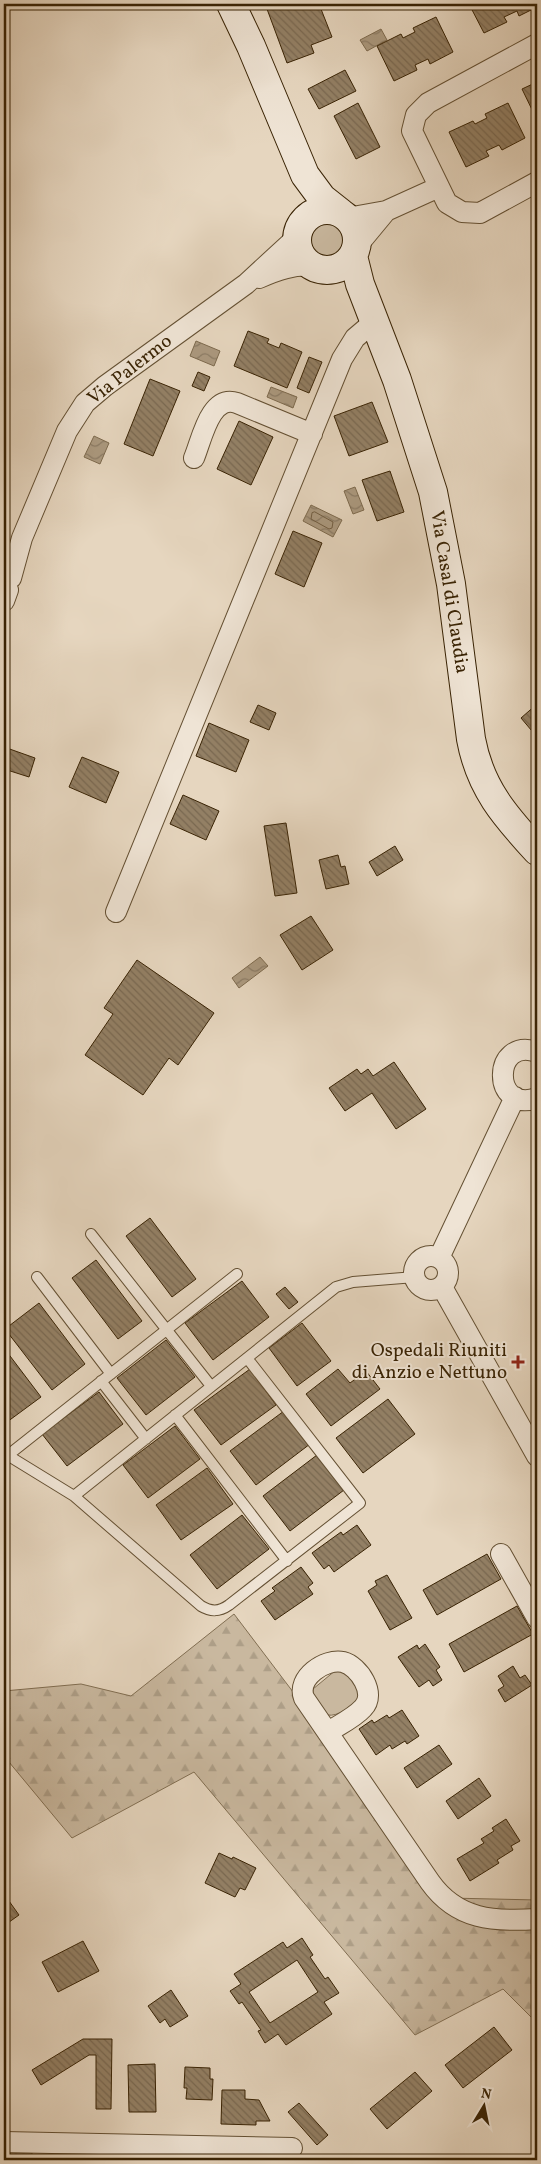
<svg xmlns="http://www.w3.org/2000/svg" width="541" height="2164" font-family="Vollkorn,serif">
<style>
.green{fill:#c9b89f;stroke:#816e52}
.forest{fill:url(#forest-firs);stroke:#816e52}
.water{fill:url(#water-waves);stroke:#7d6a4e}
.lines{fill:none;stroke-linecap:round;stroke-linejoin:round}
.shore{stroke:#725e42;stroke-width:1}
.building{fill:url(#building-back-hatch);stroke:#392304;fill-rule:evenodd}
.lane-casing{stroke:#645033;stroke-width:12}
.street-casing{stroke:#645033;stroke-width:22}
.secondary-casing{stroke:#392304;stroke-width:30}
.lane{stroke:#efe4d5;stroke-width:10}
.street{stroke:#efe4d5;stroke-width:20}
.secondary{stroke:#efe4d5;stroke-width:28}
.poi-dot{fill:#8f2418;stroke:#efe4d5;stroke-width:2}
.labels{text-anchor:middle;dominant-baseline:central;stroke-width:4;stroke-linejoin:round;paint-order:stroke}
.street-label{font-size:19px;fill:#392304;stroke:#efe4d5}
.poi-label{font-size:19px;fill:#392304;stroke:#efe4d5;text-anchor:end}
</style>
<defs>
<pattern id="forest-firs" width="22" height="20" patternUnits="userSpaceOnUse" patternTransform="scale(1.25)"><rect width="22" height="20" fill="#c9b89f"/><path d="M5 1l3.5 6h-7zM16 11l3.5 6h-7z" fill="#ad9e87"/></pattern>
<pattern id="water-waves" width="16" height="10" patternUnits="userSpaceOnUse" patternTransform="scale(1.25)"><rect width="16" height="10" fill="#ab997f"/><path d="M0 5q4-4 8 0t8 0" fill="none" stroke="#8c7c66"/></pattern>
<pattern id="building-back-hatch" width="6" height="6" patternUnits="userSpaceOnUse" patternTransform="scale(1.25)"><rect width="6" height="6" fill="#938065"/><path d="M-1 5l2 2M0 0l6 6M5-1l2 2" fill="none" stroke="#796851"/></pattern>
</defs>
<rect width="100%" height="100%" fill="#e6d6bf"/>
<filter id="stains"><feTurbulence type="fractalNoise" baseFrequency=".004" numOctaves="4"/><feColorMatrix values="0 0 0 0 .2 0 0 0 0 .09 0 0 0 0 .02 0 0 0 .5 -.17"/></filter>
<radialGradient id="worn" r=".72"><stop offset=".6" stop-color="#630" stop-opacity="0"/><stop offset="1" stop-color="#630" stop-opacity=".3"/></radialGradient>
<!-- green -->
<path class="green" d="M307 240a20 20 0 1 1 40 0a20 20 0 1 1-40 0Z
M336 1670 347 1671 361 1691 359 1699C350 1706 339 1717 327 1715L313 1694V1689Z"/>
<!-- forest -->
<path class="forest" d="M234 1614 449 1898 537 1900V2023L503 1989 415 2035 194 1772 72 1838 4 1756V1691L81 1684 131 1696Z"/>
<!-- water -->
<path class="water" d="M381 29 387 40 367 51 360 40Z
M196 341 220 351 214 366 190 356Z
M271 387 297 397 293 408 267 397Z
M94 436 109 443 100 464 84 457Z
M355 487 364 510 353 514 344 491Z
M311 505 342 520 333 537 303 521Z
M260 957 268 966 239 988 232 978Z"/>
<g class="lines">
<!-- shore -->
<path class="shore" d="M315 512 333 522 332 528 329 529 311 519 312 513Z"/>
</g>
<!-- building -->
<path class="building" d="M279 4H319L332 37 311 45 314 53 287 63 267 9Z
M469 4H537V7L519 16 517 11 504 17 507 22 484 33Z
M436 17 453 52 430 64 428 59 415 65 417 70 394 81 377 46 401 34 403 38 415 32 413 28Z
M345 70 356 91 319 109 308 89Z
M537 82V120L522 89Z
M358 103 380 147 356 159 334 116Z
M508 103 525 138 502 150 499 145 486 151 489 156 466 167 449 132 473 121 475 124 487 118 485 114Z
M248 331 269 339 267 343 279 348 281 343 302 352 287 388 234 366Z
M309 357 322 362 309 393 297 388Z
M198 372 210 377 204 391 192 386Z
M150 379 180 391 153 456 124 444Z
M372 402 388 442 349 456 334 416Z
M239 421 273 437 251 485 217 469Z
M390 471 404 512 377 521 362 480Z
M293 531 322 543 304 587 275 574Z
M537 704V737L521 718Z
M258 705 276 713 269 730 250 722Z
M209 723 249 740 236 772 196 756Z
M4 747 35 758 29 777 4 769Z
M82 757 119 772 106 803 69 787Z
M183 795 219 811 206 840 170 824Z
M286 823 297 893 275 896 264 826Z
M395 846 403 860 377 876 369 862Z
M338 855 341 867 345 866 349 884 326 889 319 860Z
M311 916 333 950 302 970 280 935Z
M137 960 214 1013 178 1065 169 1058 143 1095 85 1055 113 1014 104 1008Z
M394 1062 426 1109 396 1129 372 1093 345 1111 329 1088 357 1069 361 1074 368 1069 373 1076Z
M150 1218 196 1279 172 1297 126 1236Z
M96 1260 142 1321 118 1339 72 1278Z
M242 1281 269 1317 213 1360 185 1323Z
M285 1287 298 1302 289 1309 276 1294Z
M39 1303 85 1364 52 1390 5 1329Z
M302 1323 331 1361 297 1386 269 1348Z
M166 1340 195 1377 146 1415 117 1378Z
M4 1348 41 1397 7 1422 4 1418Z
M250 1369 276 1405 221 1445 194 1410Z
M338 1369 350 1383 366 1371 380 1389 331 1426 306 1394Z
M99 1392 123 1424 67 1466 42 1434Z
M388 1399 415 1434 363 1473 336 1438Z
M284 1411 310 1444 256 1485 230 1451Z
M175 1426 200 1459 148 1498 123 1465Z
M317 1455 344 1490 290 1531 263 1496Z
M207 1468 233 1504 181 1540 156 1505Z
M242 1515 269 1549 217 1589 190 1555Z
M357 1525 371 1545 334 1572 329 1565 324 1569 312 1553 341 1532 343 1535Z
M487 1554 501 1579 437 1615 423 1590Z
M301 1567 313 1583 308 1587 313 1594 275 1620 261 1601 275 1591 272 1588Z
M387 1575 412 1618 390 1630 368 1591 377 1585 375 1581Z
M517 1606 533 1634 464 1672 449 1644Z
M425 1644 440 1667 436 1670 442 1680 433 1686 429 1680 419 1687 398 1657 417 1645 419 1649Z
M513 1666 520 1678 525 1675 532 1685 505 1702 498 1690 504 1686 498 1676Z
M402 1710 419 1736 407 1744 405 1741 392 1749 390 1745 376 1755 359 1729 372 1720 374 1723 387 1715 389 1718Z
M439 1745 452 1764 417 1788 404 1768Z
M479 1778 491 1796 458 1819 446 1801Z
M506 1819 520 1841 511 1846 513 1850 497 1860 499 1863 470 1881 457 1859 484 1843 481 1839 494 1831 492 1828Z
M219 1853 232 1859 233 1857 256 1868 245 1890 240 1888 235 1897 205 1883Z
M4 1894 19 1915 5 1925 4 1923Z
M302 1938 313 1955 310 1957 325 1979 328 1977 339 1993 324 2002 332 2014 286 2045 278 2034 265 2043 258 2031 261 2030 242 2002 239 2004 230 1991 241 1984 234 1974 283 1942 287 1948ZM297 1960 318 1992 270 2023 249 1992Z
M83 1941 99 1971 58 1992 42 1962Z
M171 1990 188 2016 170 2027 165 2019 160 2023 148 2006Z
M494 2027 512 2050 463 2088 445 2065Z
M83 2039H112L111 2109H96V2055H89L41 2085 32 2070Z
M155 2064 156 2112H129L128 2065Z
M185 2067 210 2068V2079H213L212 2100 186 2099 187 2088H184Z
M415 2072 432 2091 387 2129 370 2109Z
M222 2090H245V2099L259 2100 270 2121H256V2125L221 2124Z
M299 2103 328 2135 317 2145 288 2112Z
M32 2145V2160H10V2146Z
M145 2153V2160H115V2154Z
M229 2154 262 2157V2160H229Z
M167 2159H208V2160H167Z"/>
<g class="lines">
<defs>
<path id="lane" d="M91 1234 211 1386
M37 1277 111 1374
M101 1381 146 1439
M175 1415 287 1561
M4 1453 74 1496 201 1606C211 1612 219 1612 229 1605L360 1503 247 1358
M7 1456 237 1274
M74 1496 336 1287 353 1282 415 1277"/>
<path id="street" d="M537 44 428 103 416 115 412 131 447 203 462 212 480 213 537 182
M347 218 386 211 439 187
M357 246 386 211
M259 278C277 270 294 264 314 266
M194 458C202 439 210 394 237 403L312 434
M11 578 22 538 67 431 85 403 105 386 246 284 297 237
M4 601 8 590
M116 912 342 359 355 338 375 321
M537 1052C492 1036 491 1114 537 1098
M414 1273a17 17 0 1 1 34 0a17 17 0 1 1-34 0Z
M439 1258 515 1097
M442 1287 537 1456
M501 1554 537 1618
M328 1732C339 1725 354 1718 363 1708 377 1694 359 1666 343 1662 325 1658 296 1678 304 1698L430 1882C457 1920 494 1922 537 1919
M4 2142 292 2148"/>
<path id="secondary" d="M231 4 251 46 305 175 322 198 341 213
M297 240a30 30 0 1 1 60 0a30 30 0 1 1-60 0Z
M353 256 360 284 397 380 433 492 451 584 471 739C480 788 505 816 537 851"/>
</defs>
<!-- lane casing -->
<use href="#lane" class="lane-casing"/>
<!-- street casing -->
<use href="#street" class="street-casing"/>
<!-- secondary casing -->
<use href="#secondary" class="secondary-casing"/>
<!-- lane -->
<use href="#lane" class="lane"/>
<!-- street -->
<use href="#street" class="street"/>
<!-- secondary -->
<use href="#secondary" class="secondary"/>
</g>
<!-- markers -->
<path class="poi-dot" d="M515.5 1354.5h5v5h5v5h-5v5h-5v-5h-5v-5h5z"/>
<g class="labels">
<!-- street labels -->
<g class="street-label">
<text transform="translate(130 370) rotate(-38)">Via Palermo</text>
<text transform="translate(449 592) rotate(81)">Via Casal di Claudia</text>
</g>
<!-- poi labels -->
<g class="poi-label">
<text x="507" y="1351">Ospedali Riuniti<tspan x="507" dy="22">di Anzio e Nettuno</tspan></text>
</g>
</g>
<!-- margin -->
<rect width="541" height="2164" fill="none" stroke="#e6d6bf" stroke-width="20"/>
<rect x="5" y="5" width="531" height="2154" fill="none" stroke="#392304" stroke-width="2.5"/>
<rect x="10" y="10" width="521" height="2144" fill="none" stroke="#392304"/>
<!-- north arrow -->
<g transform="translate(484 2106) rotate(10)" stroke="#efe4d5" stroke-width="4" paint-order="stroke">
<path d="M0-4L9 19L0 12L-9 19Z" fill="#392304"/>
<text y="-8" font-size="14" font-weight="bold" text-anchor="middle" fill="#392304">N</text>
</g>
<rect width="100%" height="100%" filter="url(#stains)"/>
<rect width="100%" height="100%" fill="url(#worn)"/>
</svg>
